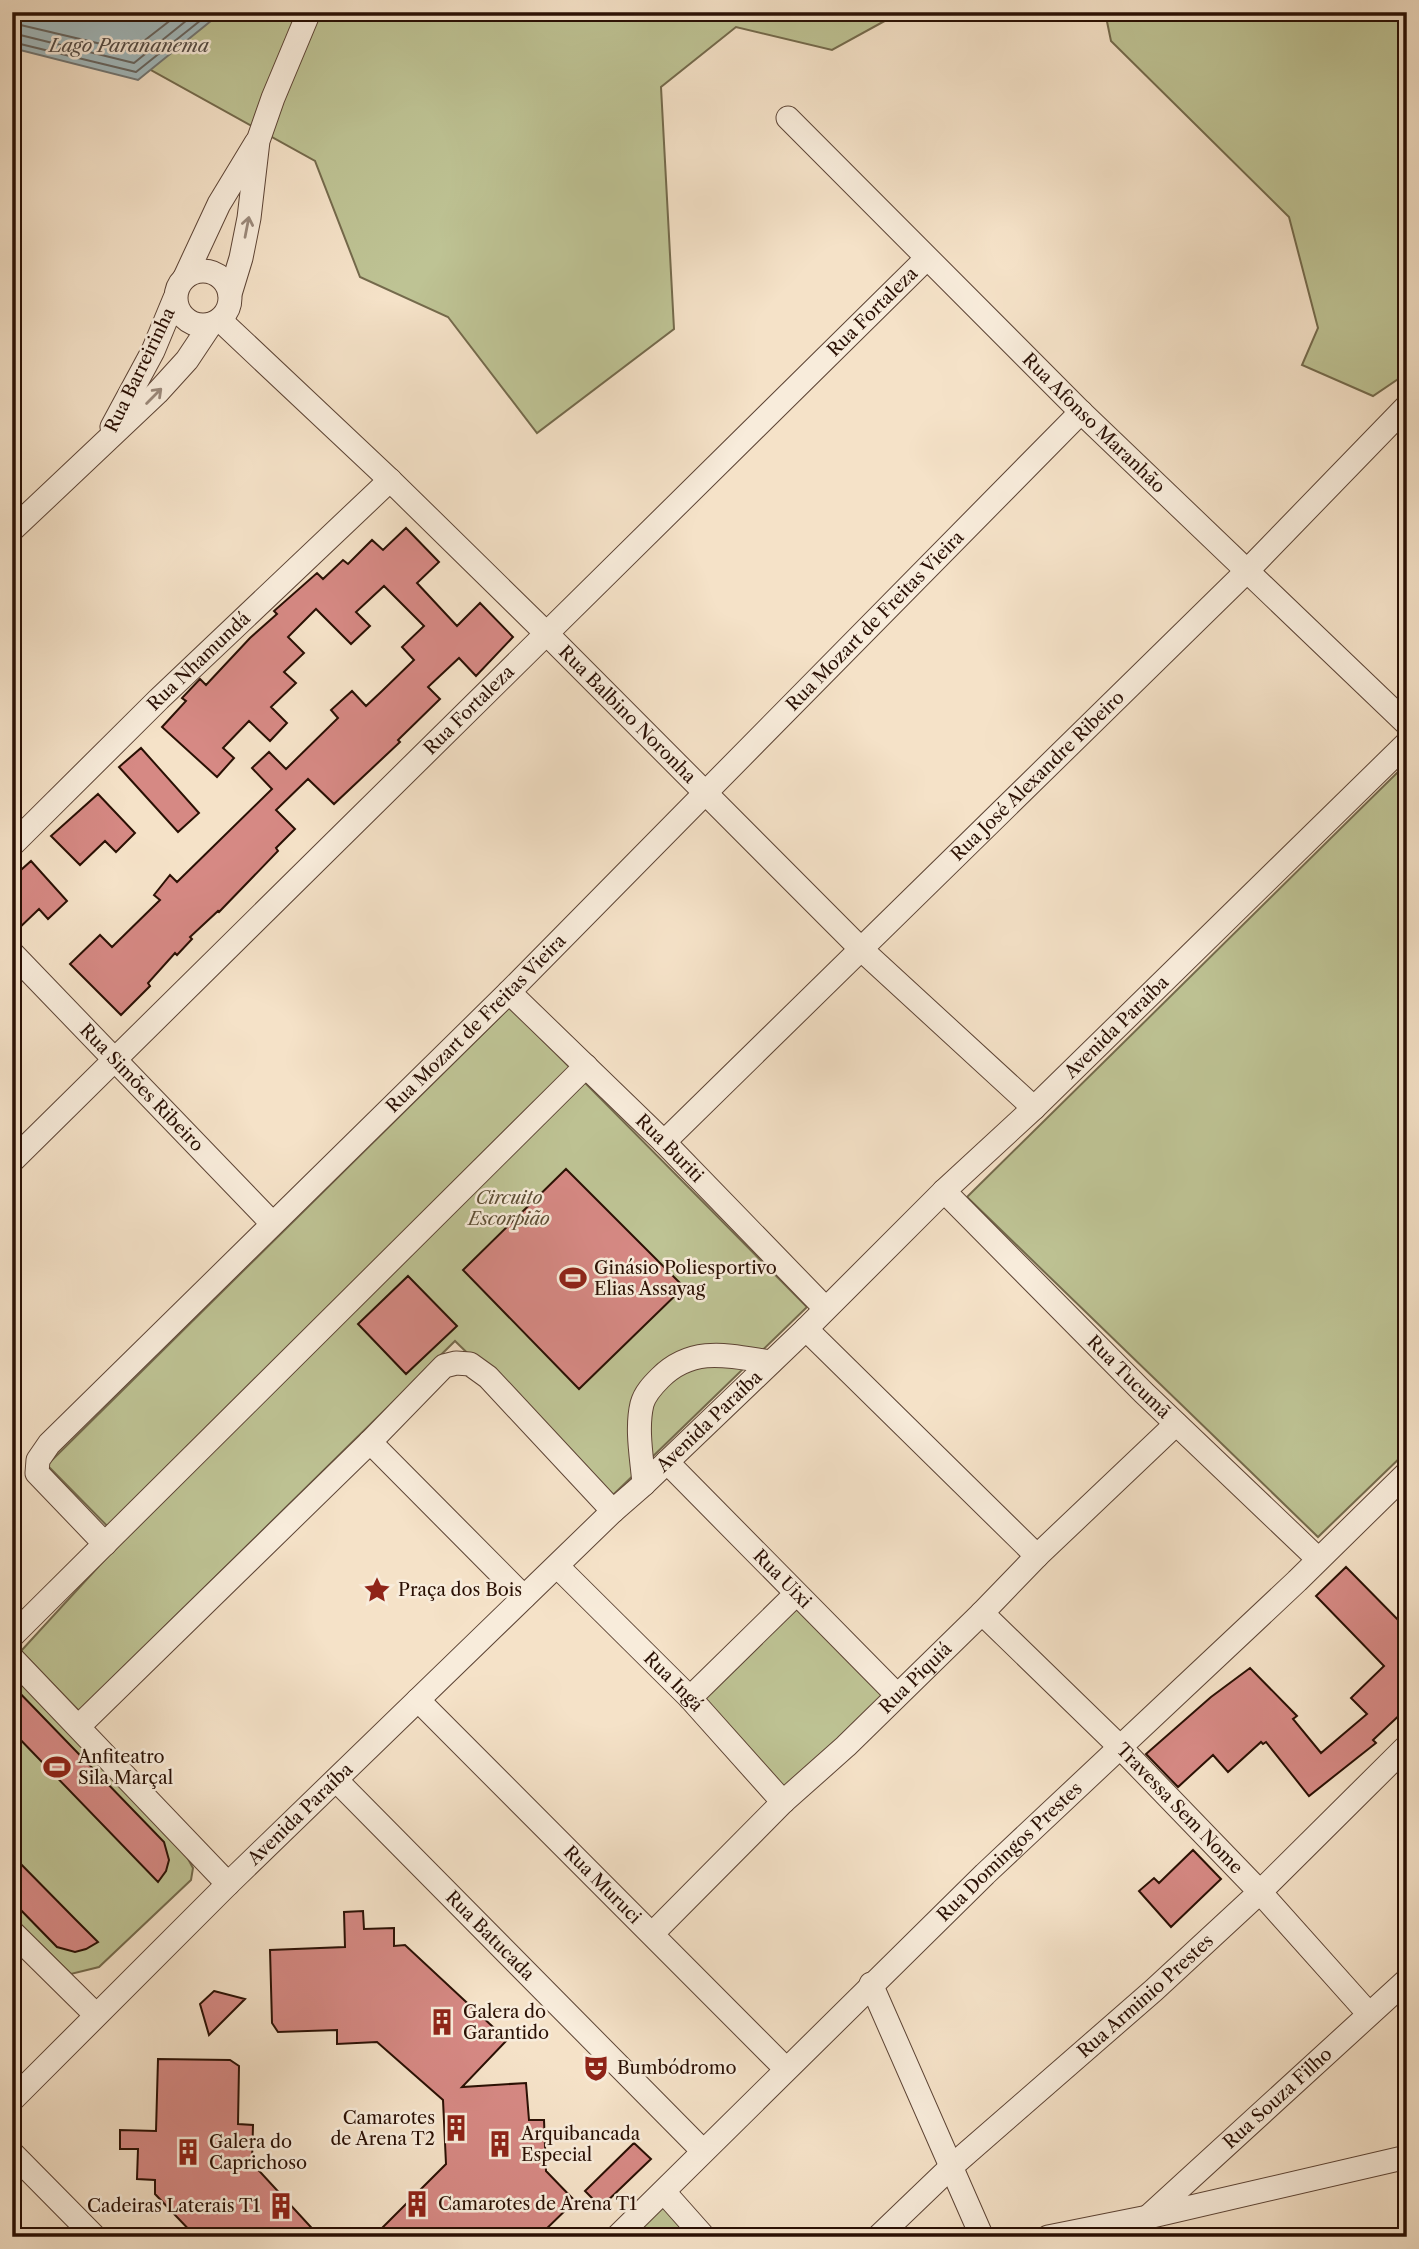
<svg xmlns="http://www.w3.org/2000/svg" width="1419" height="2249" font-family="'Libre Caslon Text',serif">
<style>
.green{fill:#bec394;stroke:#746a4c;stroke-width:2}
.water{fill:#a2bbc0;stroke:#727775;stroke-width:2}
.lines{fill:none;stroke-linecap:round;stroke-linejoin:round}
.shore{stroke:#666662;stroke-width:2}
.building{fill:#d68984;stroke:#2a1004;stroke-width:2}
.minor-casing{stroke:#5d4435;stroke-width:25}
.minor{stroke:#f8ecdb;stroke-width:23}
.oneway{stroke:#9b897a}
.labels{text-anchor:middle;dominant-baseline:central;stroke-width:5;stroke-linejoin:round;paint-order:stroke}
.street-label{font-size:18px;fill:#2a1004;stroke:#f8ecdb}
.park-label{font-size:18px;font-style:italic;fill:#5e4f36;stroke:#f8ecdb}
.poi-label{font-size:18px;fill:#2a1004;stroke:#f8ecdb;text-anchor:start}
.water-label{font-size:19px;font-style:italic;fill:#544c46;stroke:#f8ecdb}
</style>
<rect width="100%" height="100%" fill="#f5e2c8"/>
<filter id="stains"><feTurbulence type="fractalNoise" baseFrequency=".00286" numOctaves="4"/><feColorMatrix values="0 0 0 0 .2 0 0 0 0 .09 0 0 0 0 .02 0 0 0 .5 -.17"/></filter>
<radialGradient id="worn" r=".72"><stop offset=".6" stop-color="#630" stop-opacity="0"/><stop offset="1" stop-color="#630" stop-opacity=".3"/></radialGradient>
<!-- green -->
<path class="green" d="M12 12H901L832 50 736 27 661 87 674 329 537 433 448 317 360 277 315 161 120 53Z
M1105 12H1407V373L1373 396 1302 365 1318 328 1289 217 1111 41Z
M1407 763V1451L1318 1537 967 1197Z
M510 1007 807 1307 613 1495 455 1341 79 1711 21 1651 122 1541 47 1465Z
M797 1600 888 1695 787 1790 701 1699Z
M12 1676 18 1678 187 1857 193 1868 191 1880 99 1967 71 1974 12 1916Z
M661 2200 695 2237H621Z"/>
<!-- water -->
<path class="water" d="M12 12H222L138 80 12 48Z"/>
<g class="lines">
<!-- shore -->
<path class="shore" d="M12 23 131 51 181 12
M12 33 134 63 197 12
M12 42 136 72 211 12"/>
</g>
<!-- building -->
<path class="building" d="M406 528 439 562 417 583 457 626 480 603 513 637 476 676 459 658 428 687 440 699 398 740 400 742 334 804 308 779 276 810 295 829 276 848 278 851 219 912 218 911 190 937 192 939 177 955 175 953 148 983 150 986 121 1015 70 964 100 935 112 947 160 900 154 895 170 875 177 882 272 789 252 768 269 752 286 769 338 718 331 710 352 691 366 706 382 691 414 660 402 647 424 626 384 586 356 612 370 626 351 644 316 609 288 637 304 653 284 672 296 683 271 707 287 723 270 741 249 721 223 748 234 758 217 777 162 727 186 701 182 698 200 679 206 685 250 638 277 614 274 611 317 573 323 579 343 560 348 564 372 540 383 550Z
M141 748 199 813 178 832 119 767Z
M98 794 135 833 116 852 105 841 80 865 51 836Z
M31 861 67 901 48 919 39 909 12 935V878Z
M566 1169 684 1287 579 1389 463 1270Z
M408 1276 457 1326 406 1374 358 1324Z
M1346 1567 1407 1629V1708L1373 1740 1376 1743 1309 1796 1266 1742 1263 1744 1261 1742 1228 1772 1213 1755 1178 1787 1146 1754 1211 1697 1250 1668 1297 1716 1293 1719 1321 1753 1367 1714 1351 1698 1384 1666 1316 1596Z
M12 1685 164 1842 169 1860 166 1871 158 1882 12 1731Z
M1193 1850 1221 1879 1171 1927 1139 1891 1154 1878 1159 1883Z
M12 1855 75 1919 98 1942 86 1949 75 1952 57 1947 12 1901Z
M363 1911 364 1929 394 1928V1946L405 1945 507 2040 462 2087 526 2083 529 2120H544L546 2171 575 2201 538 2237H373L446 2164 443 2100 377 2042 337 2044V2030L278 2032 272 2023 270 1950 345 1947 344 1912Z
M214 1991 245 1999 209 2035 200 2004Z
M158 2059 230 2060 239 2066 238 2124 253 2125 252 2163 320 2237H196L155 2194V2180L137 2179 138 2149H120V2130L156 2131Z
M634 2143 651 2159 601 2207 585 2191Z"/>
<g class="lines">
<defs>
<g id="minor">
<path id="s1" d="M788 118 1081 412 1407 724"/>
<circle cx="203" cy="298" r="27"/>
<path d="M185 277 219 204 256 143"/>
<path d="M230 294 241 258 249 218 258 141 273 98 309 12"/>
<path id="s2" d="M220 320 390 480 547 634 862 950 1034 1108"/>
<path d="M112 427 153 351 175 298"/>
<path d="M12 530 157 393 187 360 211 324"/>
<path id="s3" d="M12 845 159 699 390 480"/>
<path id="s4" d="M12 953 272 1223"/>
<path id="s5" d="M509 992 664 1142 825 1308"/>
<path id="s6" d="M664 1142 1246 572 1407 406"/>
<path id="s7" d="M12 1161 926 259"/>
<path id="s8" d="M944 1191 1144 1393 1317 1558"/>
<path d="M806 1329 1037 1556"/>
<path d="M370 1442 524 1597"/>
<path id="s9" d="M667 1462 897 1695"/>
<path d="M644 1484C642 1459 636 1429 642 1404 645 1393 653 1385 660 1378 693 1345 730 1356 771 1362"/>
<path id="s10" d="M105 1544 37 1473 38 1460 49 1444 509 992 1081 412"/>
<path id="s11" d="M557 1566 690 1698 783 1802"/>
<path id="s12" d="M982 1613 1119 1746 1260 1892 1369 2014"/>
<path d="M12 1636 586 1066"/>
<path d="M12 1658 228 1884"/>
<path d="M690 1698 796 1594"/>
<path id="s13" d="M418 1700 786 2069"/>
<path d="M79 1726 370 1442 444 1366 456 1363 470 1364 488 1377 613 1511"/>
<path id="s14" d="M336 1780 703 2151"/>
<path d="M12 1932 96 2015"/>
<path id="s15" d="M653 1933 783 1802 846 1746 982 1613 1037 1556 1176 1424"/>
<path d="M871 1984 982 2237"/>
<path id="s16" d="M12 2100 228 1884 613 1511 644 1484 806 1329 944 1191 1034 1108 1407 743"/>
<path d="M12 2153 95 2237"/>
<path d="M664 2192 704 2237"/>
<path id="s17" d="M1150 2215 1407 1980"/>
<path id="s18" d="M617 2237 985 1874 1297 1581 1407 1473"/>
<path id="s19" d="M878 2237 952 2166 1154 1990 1260 1892 1407 1746"/>
<path d="M1048 2237 1148 2217 1407 2157"/>
</g>
</defs>
<!-- minor casing -->
<use href="#minor" class="minor-casing"/>
<!-- minor -->
<use href="#minor" class="minor"/>
</g>
<!-- one-way arrows -->
<defs><path id="oneway-shaft" d="M-6 0H5M1.5-3L5.5 0L1.5 3" fill="none" stroke-width="1.6" stroke-linecap="round" stroke-linejoin="round" transform="scale(1.75)"/></defs>
<g class="oneway">
<use href="#oneway-shaft" transform="translate(247 227) rotate(-79)"/>
<use href="#oneway-shaft" transform="translate(154 396) rotate(-45)"/>
</g>
<!-- icons -->
<defs>
<symbol id="stadium-bare" viewBox="-9 -9 18 18"><path d="M0-5a6.5 5 0 1 0 0 10a6.5 5 0 1 0 0-10ZM-3.5-1.8h7v3.6h-7Z" fill="#8f2418" stroke="#f8ecdb" stroke-width="2.5" paint-order="stroke"/></symbol>
<symbol id="sight-bare" viewBox="-9 -9 18 18"><path d="M0-6L1.8-2.2L6-1.7L2.9 1.2L3.7 5.4L0 3.3L-3.7 5.4L-2.9 1.2L-6-1.7L-1.8-2.2Z" fill="#8f2418" stroke="#f8ecdb" stroke-width="2.5" paint-order="stroke"/></symbol>
<symbol id="building-bare" viewBox="-9 -9 18 18"><path d="M-4-6H4V6H1V3H-1V6H-4ZM-2.5-4.3h1.7v1.8h-1.7ZM.8-4.3h1.7v1.8H.8ZM-2.5-1h1.7V.8h-1.7ZM.8-1h1.7V.8H.8Z" fill="#8f2418" stroke="#f8ecdb" stroke-width="2.5" paint-order="stroke"/></symbol>
<symbol id="theatre-bare" viewBox="-9 -9 18 18"><path d="M-5-5.5Q0-4 5-5.5V0Q5 5 0 6Q-5 5-5 0ZM-3.3-2.5H-1v1.5H-3.3ZM1-2.5H3.3v1.5H1ZM-2.8 1Q0 5.5 2.8 1Z" fill="#8f2418" stroke="#f8ecdb" stroke-width="2.5" paint-order="stroke"/></symbol>
</defs>
<g fill-rule="evenodd">
<use href="#stadium-bare" x="554" y="1259" width="38" height="38"/>
<use href="#sight-bare" x="358" y="1571" width="38" height="38"/>
<use href="#stadium-bare" x="38" y="1748" width="38" height="38"/>
<use href="#building-bare" x="423" y="2003" width="38" height="38"/>
<use href="#theatre-bare" x="577" y="2049" width="38" height="38"/>
<use href="#building-bare" x="437" y="2109" width="38" height="38"/>
<use href="#building-bare" x="481" y="2125" width="38" height="38"/>
<use href="#building-bare" x="169" y="2133" width="38" height="38"/>
<use href="#building-bare" x="398" y="2185" width="38" height="38"/>
<use href="#building-bare" x="262" y="2187" width="38" height="38"/>
</g>
<g class="labels">
<!-- street labels -->
<g class="street-label">
<text stroke="none"><textPath href="#s7" startOffset="1209">Rua Fortaleza</textPath></text>
<text transform="translate(140 370) rotate(-64)">Rua Barreirinha</text>
<text stroke="none"><textPath href="#s1" startOffset="432">Rua Afonso Maranhão</textPath></text>
<text stroke="none"><textPath href="#s10" startOffset="1297">Rua Mozart de Freitas Vieira</textPath></text>
<text stroke="none"><textPath href="#s3" startOffset="262">Rua Nhamundá</textPath></text>
<text stroke="none"><textPath href="#s7" startOffset="642">Rua Fortaleza</textPath></text>
<text stroke="none"><textPath href="#s2" startOffset="567">Rua Balbino Noronha</textPath></text>
<text stroke="none"><textPath href="#s6" startOffset="523">Rua José Alexandre Ribeiro</textPath></text>
<text stroke="none"><textPath href="#s10" startOffset="730">Rua Mozart de Freitas Vieira</textPath></text>
<text stroke="none"><textPath href="#s16" startOffset="1540">Avenida Paraíba</textPath></text>
<text stroke="none"><textPath href="#s4" startOffset="187">Rua Simões Ribeiro</textPath></text>
<text stroke="none"><textPath href="#s5" startOffset="224">Rua Buriti</textPath></text>
<text stroke="none"><textPath href="#s8" startOffset="262">Rua Tucumã</textPath></text>
<text stroke="none"><textPath href="#s16" startOffset="973">Avenida Paraíba</textPath></text>
<text stroke="none"><textPath href="#s9" startOffset="164">Rua Uixi</textPath></text>
<text stroke="none"><textPath href="#s15" startOffset="366">Rua Piquiá</textPath></text>
<text stroke="none"><textPath href="#s11" startOffset="164">Rua Ingá</textPath></text>
<text stroke="none"><textPath href="#s12" startOffset="278">Travessa Sem Nome</textPath></text>
<text stroke="none"><textPath href="#s16" startOffset="406">Avenida Paraíba</textPath></text>
<text stroke="none"><textPath href="#s18" startOffset="550">Rua Domingos Prestes</textPath></text>
<text stroke="none"><textPath href="#s13" startOffset="261">Rua Muruci</textPath></text>
<text stroke="none"><textPath href="#s14" startOffset="219">Rua Batucada</textPath></text>
<text stroke="none"><textPath href="#s19" startOffset="360">Rua Arminio Prestes</textPath></text>
<text stroke="none"><textPath href="#s17" startOffset="173">Rua Souza Filho</textPath></text>
</g>
<!-- park labels -->
<g class="park-label">
<text x="509" y="1198">Circuito<tspan x="509" dy="21">Escorpião</tspan></text>
</g>
<!-- poi labels -->
<g class="poi-label">
<text x="594" y="1268">Ginásio Poliesportivo<tspan x="594" dy="21">Elias Assayag</tspan></text>
<text x="398" y="1590">Praça dos Bois</text>
<text x="78" y="1757">Anfiteatro<tspan x="78" dy="21">Sila Marçal</tspan></text>
<text x="463" y="2012">Galera do<tspan x="463" dy="21">Garantido</tspan></text>
<text x="617" y="2068">Bumbódromo</text>
<text x="435" y="2118" text-anchor="end">Camarotes<tspan x="435" dy="21">de Arena T2</tspan></text>
<text x="521" y="2134">Arquibancada<tspan x="521" dy="21">Especial</tspan></text>
<text x="209" y="2142">Galera do<tspan x="209" dy="21">Caprichoso</tspan></text>
<text x="438" y="2204">Camarotes de Arena T1</text>
<text x="260" y="2206" text-anchor="end">Cadeiras Laterais T1</text>
</g>
<!-- water labels -->
<g class="water-label">
<text x="129" y="45">Lago Parananema</text>
</g>
</g>
<!-- margin -->
<rect width="1419" height="2249" fill="none" stroke="#f5e2c8" stroke-width="42"/>
<rect x="14" y="14" width="1391" height="2221" fill="none" stroke="#2a1004" stroke-width="3.5"/>
<rect x="21" y="21" width="1377" height="2207" fill="none" stroke="#2a1004" stroke-width="2"/>
<rect width="100%" height="100%" filter="url(#stains)"/>
<rect width="100%" height="100%" fill="url(#worn)"/>
</svg>
